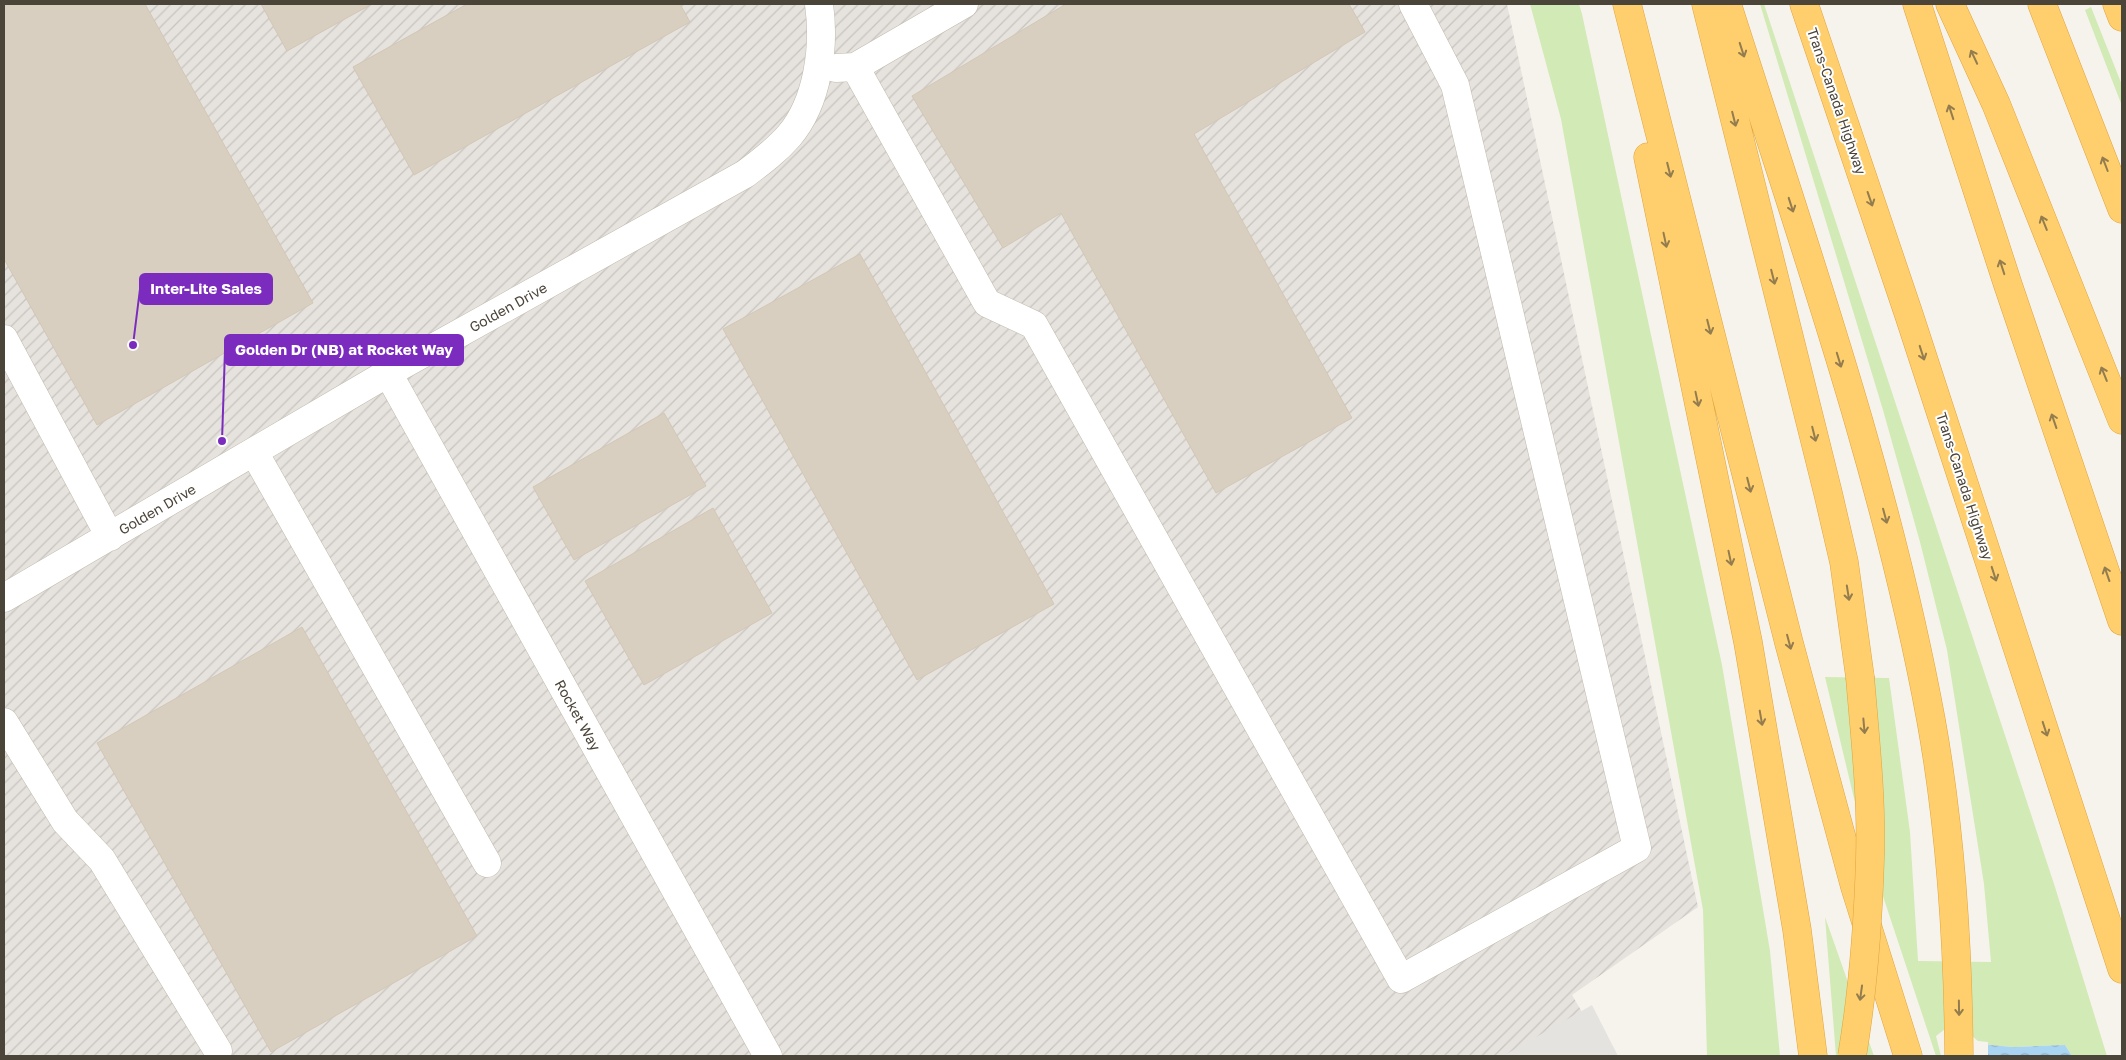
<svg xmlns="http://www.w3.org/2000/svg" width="2126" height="1060" font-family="'Golos Text',sans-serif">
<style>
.industrial{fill:url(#industrial-furrows)}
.grass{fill:#d2eab5}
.parking{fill:#e5e3e0}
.water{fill:url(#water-waves)}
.pier{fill:#f6f3ec}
.building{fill:#d8cfc1;stroke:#d3c7b4}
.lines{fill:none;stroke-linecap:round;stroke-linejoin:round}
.minor-casing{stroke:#c2bbae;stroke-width:29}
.highway-casing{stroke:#e0a43c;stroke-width:29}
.minor{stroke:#fff;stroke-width:28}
.highway{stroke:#ffcf6e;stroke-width:28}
.highway-bridge-casing{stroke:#e0a43c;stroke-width:29;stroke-linecap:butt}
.highway-bridge{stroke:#ffcf6e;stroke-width:28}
.oneway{stroke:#937c4e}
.labels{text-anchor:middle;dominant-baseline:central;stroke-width:4;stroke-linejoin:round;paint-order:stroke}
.street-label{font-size:14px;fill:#4b4439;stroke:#fff}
.leader{fill:none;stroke:#7b2cbf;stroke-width:2}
.callout-dot{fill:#7b2cbf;stroke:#fff;stroke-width:2}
.callout{fill:#7b2cbf;stroke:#7b2cbf;stroke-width:2}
.callout-label{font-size:15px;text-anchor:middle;font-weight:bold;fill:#fff}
</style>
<defs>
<pattern id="industrial-furrows" width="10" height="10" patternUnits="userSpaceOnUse" patternTransform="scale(1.25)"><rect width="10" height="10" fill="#e6e2dd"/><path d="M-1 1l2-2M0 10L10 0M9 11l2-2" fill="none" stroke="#c7c3be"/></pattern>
<pattern id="water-waves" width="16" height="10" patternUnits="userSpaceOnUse" patternTransform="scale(1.25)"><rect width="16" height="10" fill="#a9d4f2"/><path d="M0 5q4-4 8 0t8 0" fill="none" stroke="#8caec5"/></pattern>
</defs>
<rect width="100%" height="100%" fill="#f6f3ec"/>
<!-- industrial -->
<path class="industrial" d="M4 4H1507L1698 907 1572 995 1608 1056H4Z"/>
<!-- grass -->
<path class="grass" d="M1530 4H1579L1582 14 1722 665 1770 951 1780 1056H1707L1703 910 1561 119Z
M1760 4H1764L2055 887 2107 1056H2072L2065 1045 2013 1047 1977 1044 1944 1056H1936L1863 836 1825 677 1889 678 1910 832 1918 961 1991 962 1984 884 1947 650 1920 542 1883 410Z
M2091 7 2122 85V106L2085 10Z
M1825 917 1874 1056H1836Z"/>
<!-- parking -->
<path class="parking" d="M1592 1005 1618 1056H1503Z"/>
<!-- water -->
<path class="water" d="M1978 1044 2013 1047 2065 1045 2072 1056H1944Z"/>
<!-- pier -->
<path class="pier" d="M1945 1029H1964L1978 1041 1988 1042V1056H1941L1936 1036Z"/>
<!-- building -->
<path class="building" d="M4 4H145L313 303 97 425 4 259Z
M261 4H372L287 51Z
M467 4H680L690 22 414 175 353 67Z
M1066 4H1349L1365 32 1194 134 1352 418 1216 493 1061 213 1003 248 912 96Z
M860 254 1054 604 917 680 723 329Z
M664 413 706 486 574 560 533 487Z
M713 508 772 613 644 685 585 581Z
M302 627 477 936 271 1052 97 743Z"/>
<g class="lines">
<defs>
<path id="minor" d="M855 67 987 303 1034 325 1401 979 1637 848 1455 85 1413 4
M836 68 855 67 964 4
M4 339 110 537
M388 373 768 1056
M254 452 487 863
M4 598 388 373 745 174C761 162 776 151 789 136 818 102 825 47 819 4
M4 722 65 821 102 860 218 1051"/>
<path id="highway" d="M1627 4 1789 643 1855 887 1908 1056
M1706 4 1828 493 1844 562 1860 677
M1727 4C1802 240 1886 476 1931 720 1951 831 1958 944 1959 1056
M1804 4 1909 315 2122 969
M1917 4 2008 285 2122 621
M1950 4 1996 104 2122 420
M2042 4 2122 209
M2117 4 2122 17
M1648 157 1748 642 1797 930 1813 1056"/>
</defs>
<!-- minor casing -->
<use href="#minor" class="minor-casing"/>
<!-- highway casing -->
<use href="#highway" class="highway-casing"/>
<!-- minor -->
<use href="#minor" class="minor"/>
<!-- highway -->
<use href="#highway" class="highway"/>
<defs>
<path id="highway-bridge" d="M1852 1056C1863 991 1868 925 1870 859 1872 799 1865 737 1860 677"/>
</defs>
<!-- highway-bridge casing -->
<use href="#highway-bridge" class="highway-bridge-casing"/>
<!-- highway-bridge -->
<use href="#highway-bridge" class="highway-bridge"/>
</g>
<!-- one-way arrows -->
<defs><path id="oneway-shaft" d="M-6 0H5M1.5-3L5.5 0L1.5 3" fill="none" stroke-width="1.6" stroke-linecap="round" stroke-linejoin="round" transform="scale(1.25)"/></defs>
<g class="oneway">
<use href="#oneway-shaft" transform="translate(1742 50) rotate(72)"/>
<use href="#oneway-shaft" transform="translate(1974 57) rotate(-115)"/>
<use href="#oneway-shaft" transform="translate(1951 112) rotate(-108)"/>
<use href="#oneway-shaft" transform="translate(1734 119) rotate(76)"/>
<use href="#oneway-shaft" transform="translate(2105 164) rotate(-111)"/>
<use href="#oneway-shaft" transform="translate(1669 170) rotate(76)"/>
<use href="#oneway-shaft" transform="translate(1870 199) rotate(71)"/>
<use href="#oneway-shaft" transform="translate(1791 205) rotate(72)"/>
<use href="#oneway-shaft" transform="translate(2044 223) rotate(-112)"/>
<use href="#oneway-shaft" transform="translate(1665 240) rotate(78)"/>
<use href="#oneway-shaft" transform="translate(2002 267) rotate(-108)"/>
<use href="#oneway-shaft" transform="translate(1773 277) rotate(76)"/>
<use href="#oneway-shaft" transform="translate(1709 327) rotate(76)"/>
<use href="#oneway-shaft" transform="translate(1922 353) rotate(72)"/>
<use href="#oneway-shaft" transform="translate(1839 360) rotate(73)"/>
<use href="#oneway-shaft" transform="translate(2104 374) rotate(-112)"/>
<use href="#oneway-shaft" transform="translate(1697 399) rotate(78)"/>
<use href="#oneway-shaft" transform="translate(2054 421) rotate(-109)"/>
<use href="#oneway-shaft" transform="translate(1814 434) rotate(76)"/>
<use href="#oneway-shaft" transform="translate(1749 485) rotate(76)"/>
<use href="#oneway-shaft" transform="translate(1885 516) rotate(75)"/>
<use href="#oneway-shaft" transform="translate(1730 558) rotate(78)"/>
<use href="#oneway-shaft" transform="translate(1994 574) rotate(72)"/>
<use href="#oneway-shaft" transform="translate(2107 574) rotate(-109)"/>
<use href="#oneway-shaft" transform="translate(1848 593) rotate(81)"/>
<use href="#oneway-shaft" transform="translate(1789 642) rotate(75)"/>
<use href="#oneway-shaft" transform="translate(1761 718) rotate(80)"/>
<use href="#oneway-shaft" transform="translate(1864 726) rotate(85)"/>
<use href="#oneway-shaft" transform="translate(2045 729) rotate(72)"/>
<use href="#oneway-shaft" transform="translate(1861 993) rotate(98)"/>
<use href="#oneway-shaft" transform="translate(1959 1008) rotate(89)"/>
</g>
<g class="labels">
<!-- street labels -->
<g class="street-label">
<text transform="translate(1837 101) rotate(71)">Trans-Canada Highway</text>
<text transform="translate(508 307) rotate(-29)">Golden Drive</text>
<text transform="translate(1965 486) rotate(72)">Trans-Canada Highway</text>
<text transform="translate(157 509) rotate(-30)">Golden Drive</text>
<text transform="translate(578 715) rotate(61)">Rocket Way</text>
</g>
</g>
<!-- callouts -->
<path class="leader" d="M133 345L140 289M222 441L225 350"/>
<g class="callout-dot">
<circle cx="133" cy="345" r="5"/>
<circle cx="222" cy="441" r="5"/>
</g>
<g class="callout">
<rect x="140" y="274" width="132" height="30" rx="5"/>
<rect x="225" y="335" width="238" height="30" rx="5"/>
</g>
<g class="callout-label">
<text x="206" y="294">Inter-Lite Sales</text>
<text x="344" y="355">Golden Dr (NB) at Rocket Way</text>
</g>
<!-- border -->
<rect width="2126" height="1060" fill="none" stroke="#4b4439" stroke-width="10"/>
</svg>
